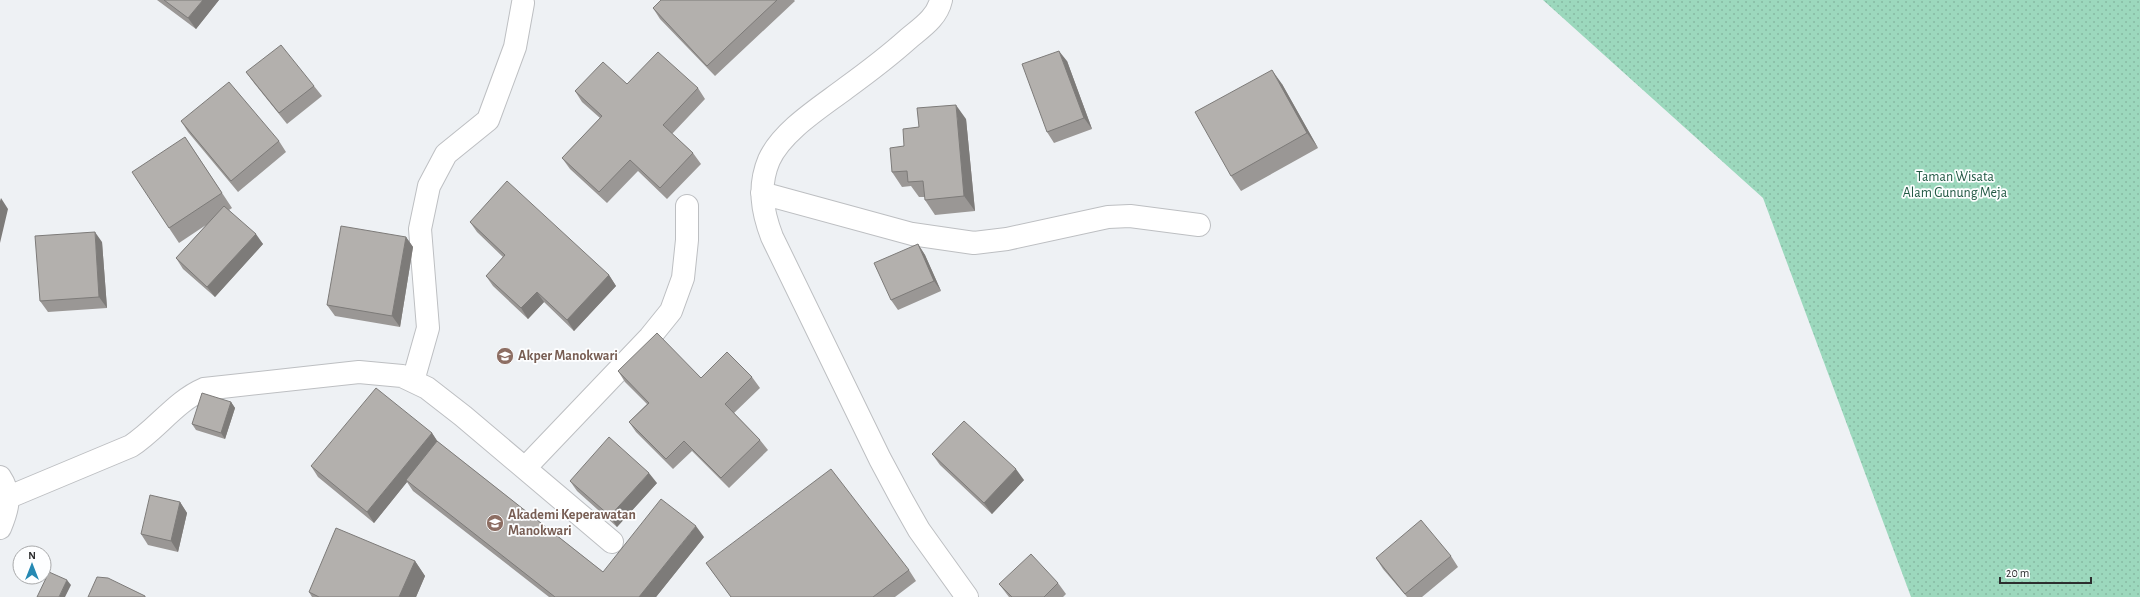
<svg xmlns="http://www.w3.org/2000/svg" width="2140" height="597" font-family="'Alegreya Sans',sans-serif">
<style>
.grass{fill:url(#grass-dots)}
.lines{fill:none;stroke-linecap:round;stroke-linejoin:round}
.minor-casing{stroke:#bdbfc2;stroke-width:24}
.minor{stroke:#fff;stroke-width:22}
.wall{fill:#9a9795}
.shaded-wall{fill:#7d7b79}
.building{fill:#b3b0ad;stroke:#7d7b79}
.labels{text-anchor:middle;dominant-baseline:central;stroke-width:3.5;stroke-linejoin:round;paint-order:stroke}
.park-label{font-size:14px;fill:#225944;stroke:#fdfeff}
.education-label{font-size:14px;font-weight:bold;fill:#785e54;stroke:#fdfeff;text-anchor:start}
</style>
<defs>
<pattern id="grass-dots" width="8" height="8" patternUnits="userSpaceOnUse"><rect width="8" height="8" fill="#9cd8bd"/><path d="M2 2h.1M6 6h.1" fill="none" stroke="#87baa3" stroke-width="1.8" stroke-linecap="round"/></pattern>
</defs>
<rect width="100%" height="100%" fill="#eef1f4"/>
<!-- grass -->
<path class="grass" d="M1543 0H2140V597H1911L1763 198Z"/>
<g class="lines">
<defs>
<path id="minor" d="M941 0C937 18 921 28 908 39 889 56 868 72 846 88 821 107 782 131 769 160 758 186 762 211 772 237L880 459 902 500 919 530 967 597
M762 193 912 234 974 243 1007 239 1108 217 1130 216 1199 225
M413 381 428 328 420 229 429 186 446 154 488 120 515 47 523 3
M525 468 650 337 671 311 683 278 687 240V206
M0 477C12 495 8 509 0 528
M9 497 131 446C157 429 176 401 204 389L359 372 402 376 427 388 463 416 612 542"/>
</defs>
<!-- minor casing -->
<use href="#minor" class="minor-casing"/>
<!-- minor -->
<use href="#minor" class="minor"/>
</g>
<!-- wall -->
<path class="wall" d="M157 0H219L196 29Z
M661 0H794L795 1 715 76 660 19 653 8Z
M1067 61 1092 129 1054 143 1047 132Z
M246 72 314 86 322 96 287 124 254 83Z
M627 84 698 88 705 99 672 134 693 153 701 164 667 199 638 171 607 203 570 169 562 158 600 118 582 102 575 91Z
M1282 84 1318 148 1241 191 1231 176Z
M966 119 975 211 935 215 925 200V197H919L911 186 902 187 892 172 919 127Z
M181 121 279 141 286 152 238 192 188 132Z
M185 137 232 208 229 210 263 244 215 297 183 269 176 258 206 225 179 243 169 228Z
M470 222 609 275 616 286 574 331 544 302 528 319 493 286 486 276 503 257 477 232Z
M406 237 413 247 400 327 335 316 327 305Z
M102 242 107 308 48 312 40 301Z
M918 244 925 255 941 291 898 310 891 300Z
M618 371 701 378 752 377 760 388 734 413 760 440 768 450 729 488 692 451 673 469 636 432 629 422 647 404 625 382Z
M231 402 235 408 225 439 196 430 192 424Z
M432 433 438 442 603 572 704 537 656 597H549L413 491 407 482 374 523 318 477 311 466Z
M932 454 1024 480 992 514 940 465Z
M570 481 657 483 617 527 577 491Z
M180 502 187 513 178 552 148 545 141 534Z
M1451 556 1458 567 1422 597H1407L1383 569 1376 558Z
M415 561 425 576 416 597H312L309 592Z
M706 563 909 570 916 581 895 597H731Z
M1058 583 1066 594 1063 597H1009L999 584Z"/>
<!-- shaded-wall -->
<path class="shaded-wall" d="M203 0H219L196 29 188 18Z
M1059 51 1067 61 1092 129 1084 118Z
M1272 70 1282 84 1318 148 1307 133Z
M956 105 966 119 975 211 964 196Z
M1 198 8 209 0 243V201Z
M95 232 102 242 107 308 99 297Z
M256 234 263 244 215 297 207 287Z
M406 237 413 247 400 327 392 316Z
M918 244 925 255 941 291 934 281Z
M609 275 616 286 574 331 567 320Z
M537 292 544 302 528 319 521 308Z
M231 402 235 408 225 439 221 433Z
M432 433 439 444 406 480 407 482 374 523 367 512Z
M1016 469 1024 480 992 514 984 503Z
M649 473 657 483 617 527 610 516Z
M180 502 187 513 178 552 171 541Z
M696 526 704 537 656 597H639Z
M415 561 425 576 416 597H399Z
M67 580 71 585 65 597H59Z"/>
<!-- building -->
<path class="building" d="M164 0H203L188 18Z
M661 0H777L707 66 653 8Z
M281 45 314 86 279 113 246 72Z
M1059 51 1084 118 1047 132 1022 64Z
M658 52 698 88 663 125 693 153 660 188 630 160 599 192 562 158 602 116 575 91 603 62 627 84Z
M1272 70 1307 133 1231 176 1195 112Z
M229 82 279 141 231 181 181 121Z
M956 105 964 196 925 200 923 181 908 182 907 171 892 172 890 148 904 146 903 129 919 127 917 108Z
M185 137 222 193 169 228 132 172Z
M507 181 609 275 567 320 537 292 521 308 486 276 505 255 470 222Z
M224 206 256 234 207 287 176 258Z
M341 226 406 237 392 316 327 305Z
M95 232 99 297 40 301 35 236Z
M918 244 934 281 891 300 874 263Z
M657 333 701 378 727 352 752 377 725 404 760 440 721 478 684 441 666 459 629 422 649 403 618 371Z
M376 388 432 433 367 512 311 466Z
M202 393 231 402 221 433 192 424Z
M964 421 1016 469 984 503 932 454Z
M609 437 649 473 610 516 570 481Z
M437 441 603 572 661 499 696 526 639 597H555L406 480Z
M831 469 909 570 873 597H731L706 563Z
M150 495 180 502 171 541 141 534Z
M1421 520 1451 556 1405 594 1376 558Z
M336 528 415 561 399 597H319L309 592Z
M1031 554 1058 583 1044 597H1012L999 584Z
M49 572 67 580 59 597H37Z
M97 577 108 578 145 596V597H88Z"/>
<!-- icons -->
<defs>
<symbol id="university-disc" viewBox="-11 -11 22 22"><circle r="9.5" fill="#8d6e63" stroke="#fdfeff"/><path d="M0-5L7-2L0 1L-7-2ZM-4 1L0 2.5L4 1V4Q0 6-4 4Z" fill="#fff"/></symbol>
</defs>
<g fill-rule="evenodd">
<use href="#university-disc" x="495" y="346" width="20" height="20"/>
<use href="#university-disc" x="485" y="513" width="20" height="20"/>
</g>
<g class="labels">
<!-- park labels -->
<g class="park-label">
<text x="1955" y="177">Taman Wisata<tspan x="1955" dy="16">Alam Gunung Meja</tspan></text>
</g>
<!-- education labels -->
<g class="education-label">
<text x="518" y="356">Akper Manokwari</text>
<text x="508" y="515">Akademi Keperawatan<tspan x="508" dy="16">Manokwari</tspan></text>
</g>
</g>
<!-- north arrow -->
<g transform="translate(32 565)"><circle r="19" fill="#fdfeff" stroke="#a9aaab"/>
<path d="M0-3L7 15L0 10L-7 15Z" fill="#2589b3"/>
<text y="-6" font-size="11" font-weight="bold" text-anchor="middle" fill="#2c2d2e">N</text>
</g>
<!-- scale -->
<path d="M2000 577v6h91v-6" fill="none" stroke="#2c2d2e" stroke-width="2"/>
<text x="2006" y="577" font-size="12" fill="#2c2d2e" stroke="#fdfeff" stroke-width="3" paint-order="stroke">20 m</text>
</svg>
